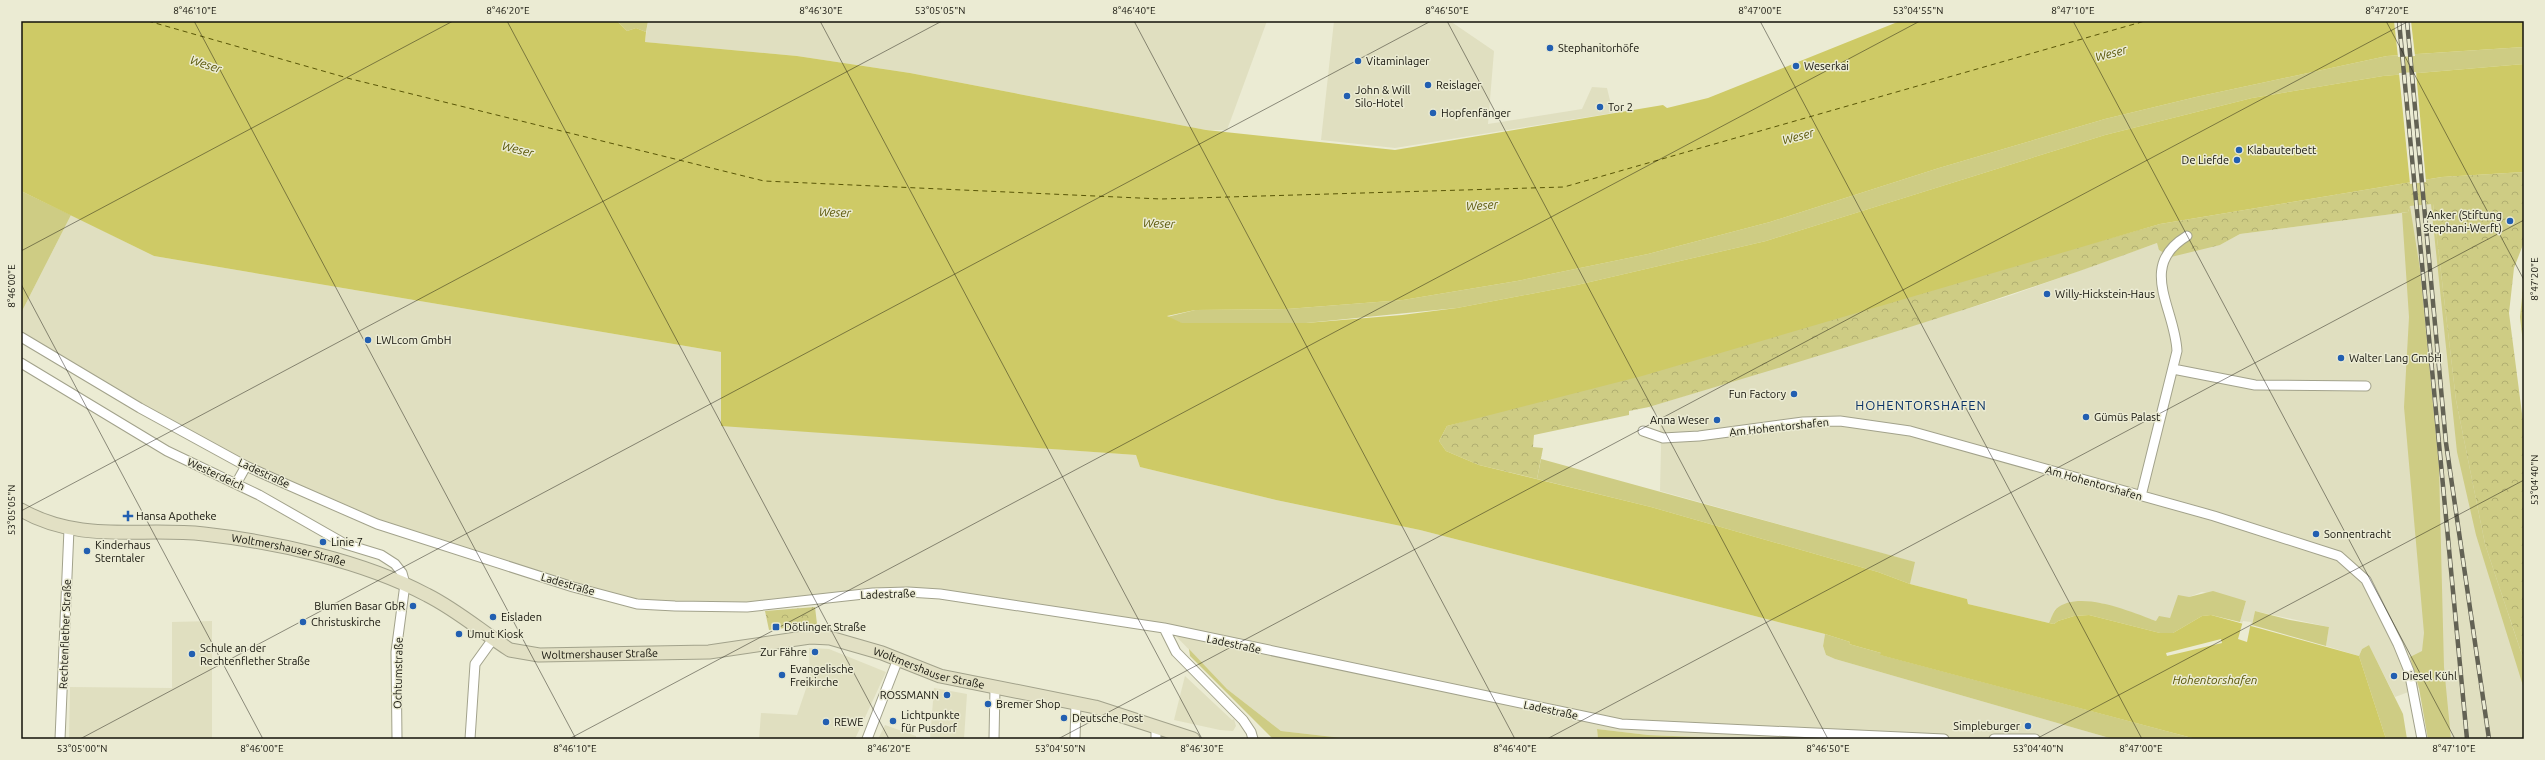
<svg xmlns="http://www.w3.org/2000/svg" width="2545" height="760" font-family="Ubuntu,sans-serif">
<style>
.built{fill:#e0dfc0}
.green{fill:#cecc84}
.forest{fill:url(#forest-crowns)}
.water{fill:#ceca66}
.pier{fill:#ebebd3}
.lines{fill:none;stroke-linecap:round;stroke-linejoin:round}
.ferry{stroke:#595607;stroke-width:1;stroke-dasharray:5 4;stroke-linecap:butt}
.street-casing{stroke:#a2a28b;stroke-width:11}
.secondary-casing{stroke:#a2a28b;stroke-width:15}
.street{stroke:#fff;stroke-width:9}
.secondary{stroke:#e2e0c4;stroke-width:13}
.rail-casing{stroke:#636254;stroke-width:4.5}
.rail{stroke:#ebebd3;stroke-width:3;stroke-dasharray:9;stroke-linecap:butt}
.ticks{fill:none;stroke:#13120a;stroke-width:1;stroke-opacity:0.45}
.poi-dot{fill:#225fb1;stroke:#ebebd3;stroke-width:1.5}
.labels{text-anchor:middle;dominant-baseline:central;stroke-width:3;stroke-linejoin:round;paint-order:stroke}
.poi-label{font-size:11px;fill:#13120a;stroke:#ebebd3;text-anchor:start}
.street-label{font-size:11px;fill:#13120a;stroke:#ebebd3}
.water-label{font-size:12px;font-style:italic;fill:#595607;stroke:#ebebd3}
.quarter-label{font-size:13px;letter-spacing:1px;fill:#0b3366;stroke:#ebebd3}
.neatline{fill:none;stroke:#13120a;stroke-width:1.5}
.ticks-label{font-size:10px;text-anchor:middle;fill:#13120a}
</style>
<defs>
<pattern id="forest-crowns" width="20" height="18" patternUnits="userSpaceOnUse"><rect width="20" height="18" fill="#cecc84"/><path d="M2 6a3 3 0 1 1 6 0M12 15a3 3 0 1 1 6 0" fill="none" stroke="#b0ae71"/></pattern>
</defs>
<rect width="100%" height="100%" fill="#ebebd3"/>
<!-- built -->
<path class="built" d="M648 21H1267L1227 130H1206L910 73 797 56 645 42Z
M1334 21H1450L1494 51 1488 124 1582 109 1592 87 1607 88 1613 113 1395 148 1321 140Z
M2433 204 2485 544 2524 487 2508 616 2524 661V739H2428L2419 688 2395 697 2369 645 2362 649 2359 656 2326 646 2329 627 2255 611 2252 625 2240 622 2246 601 2202 592 2189 597 2170 618 2156 621 2101 603 2055 609 2049 623 1968 604 1967 599 1910 584 1914 562 1660 491 1661 448 1659 416 1649 407 2012 295 2157 243 2220 245 2240 234 2408 212 2410 206Z
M71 215 154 256 721 352V425L1136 455 1140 467 1276 500 1420 530 1825 634 1823 646 1826 655 1835 659 2113 739H1748L1648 735 1597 729 1598 739H1351L1281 731 1227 689 1173 633 1020 607 908 594 815 602 636 605 375 527 243 467 136 412 21 342V313Z
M212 621V739H69L70 687 172 688V622Z
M809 648 829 649 886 672 855 739H759L761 713 797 715 810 677Z
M1185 676 1232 720 1234 719 1236 726 1233 731 1220 730 1174 720Z
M934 688 967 694 964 739H930Z
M885 725 916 736V739H878Z"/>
<!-- green -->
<path class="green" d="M617 21H648L646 32 636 28 627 31Z
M2524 47V64L2383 76 2252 98 2105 135 1766 241 1577 285 1457 308 1306 323H1181L1167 317 1195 310 1287 309 1403 300 1517 281 1648 254 1770 222 1939 168 2105 119 2196 97 2387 56Z
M21 191 71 215 21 313Z
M2431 204H2433L2456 400 2485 544 2524 661V689L2476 535 2457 452Z
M2410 206 2420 269 2439 467 2444 667 2451 739H2428L2419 688 2410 657 2422 651 2424 633 2404 407 2409 317 2402 213 2408 212Z
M1541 459 1915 562 1910 584 1878 572 1651 507 1537 479Z
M2213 591 2246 601 2240 622 2211 615 2202 616 2173 633H2160L2089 615 2074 616 2058 621 2054 624 2049 623C2051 619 2053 612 2056 609 2079 589 2131 612 2156 621L2159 616 2170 618 2178 595 2189 597Z
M2255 611 2290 620 2329 627 2326 646 2252 625Z
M1825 634 1850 642 1849 644 1881 653V655L2196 739H2113L1835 659 1826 655 1823 646Z
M2369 645 2403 714 2407 739H2386L2359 656 2362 649Z
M1189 649 1227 689 1281 731 1351 739H1273L1190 656Z
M1597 729 1648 735 1748 739H1598Z"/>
<!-- forest -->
<path class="forest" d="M2524 172V242L2514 268 2509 313 2524 429V661L2485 544 2456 400 2433 204 2410 206 2408 212 2240 234 2220 245 2171 257 2159 250 2157 243C1990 305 1819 356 1649 407L1629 411V415L1534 435 1533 447 1543 448 1537 479 1479 465 1446 451 1439 441 1447 426 2160 224 2442 177Z
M2524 278V352L2520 317Z
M815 607 817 624 769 630 765 611Z"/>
<!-- water -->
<path class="water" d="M21 21H617L627 31 636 28 646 32 645 42 797 56 910 73 1206 130 1395 150 1663 105 1667 108 1708 98 1900 21H2524V47L2387 56 2196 97 2105 119 1939 168 1770 222 1648 254 1517 281 1403 300 1287 309 1195 310 1167 316 1182 323H1306L1402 315 1457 308 1577 285 1766 241 2105 135 2252 98 2383 76 2524 64V172L2442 177 2160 224 1642 376 1447 426 1439 441 1446 451 1479 465 1651 507 1878 572 1910 584 1967 599 1968 604 2049 623 2054 624 2058 621 2074 616 2089 615 2160 633H2173L2202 616 2211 615 2359 656 2386 739H2196L1880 655 1881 653 1849 644 1850 642 1825 634 1420 530 1276 500 1140 467 1136 455 721 426V352L154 256 21 191Z"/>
<!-- pier -->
<path class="pier" d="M2394 21H2411L2415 56 2398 57Z
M2416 72 2426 182 2410 184 2399 73Z
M2243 621 2251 622 2247 642 2238 639Z
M2221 639 2222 643 2167 656 2166 653Z"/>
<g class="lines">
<!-- ferry -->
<path class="ferry" d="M148 21 351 79 764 181 1161 199 1564 187 2145 21"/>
<defs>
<path id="street" d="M21 337 140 408 246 466 288 485 377 524 573 587 637 604 675 606 747 607 873 593 908 592 940 594 1164 628 1621 724 1944 739
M21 363 167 451 259 495 345 544 381 555 395 564 402 573 405 584 396 652 397 739
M2173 369 2255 385 2366 386
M1643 431 1663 438 1699 436 1803 422 1840 421 1910 431 2214 516 2339 556 2366 580 2398 644 2409 671 2422 739
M236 484 246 466
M2141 496 2177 351C2175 308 2137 266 2187 236
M1164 628 1176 652 1243 720 1251 732 1253 739
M60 739 69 529
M470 739 475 664 493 639
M867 739 898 659
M994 739 995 688
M1075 739 1076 703
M1156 739V728
M1994 739H2035"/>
<g id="secondary">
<path id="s1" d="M21 510C81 544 140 527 204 534 276 542 363 561 427 595 457 610 482 632 510 650L539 655 709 652 810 637 830 638 882 653 940 676 1095 707 1193 739"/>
</g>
</defs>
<!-- street casing -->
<use href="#street" class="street-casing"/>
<!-- secondary casing -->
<use href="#secondary" class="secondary-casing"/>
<!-- street -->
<use href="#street" class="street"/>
<!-- secondary -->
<use href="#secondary" class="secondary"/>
<defs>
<path id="rail" d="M2399 21 2467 739
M2407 21 2446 443 2489 739"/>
</defs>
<!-- rail casing -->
<use href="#rail" class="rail-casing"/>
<!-- rail -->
<use href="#rail" class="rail"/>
</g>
<!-- ticks -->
<path class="ticks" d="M194 21 576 739M507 21 889 739M820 21 1202 739M1134 21 1515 739M1447 21 1828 739M1760 21 2142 739M2073 21 2455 739M2386 21 2524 280M21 251 453 21M21 284 263 739M21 511 942 21M80 739 1431 21M569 739 1920 21M1058 739 2409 21M1547 739 2524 220M2036 739 2524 480"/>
<!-- markers -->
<g class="poi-dot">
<circle cx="1550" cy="48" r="4"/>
<circle cx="1358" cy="61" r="4"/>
<circle cx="1796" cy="66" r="4"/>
<circle cx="1428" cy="85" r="4"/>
<circle cx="1347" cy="96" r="4"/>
<circle cx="1600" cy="107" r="4"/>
<circle cx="1433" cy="113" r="4"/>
<circle cx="2239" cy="150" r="4"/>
<circle cx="2237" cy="160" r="4"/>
<circle cx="2510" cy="221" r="4"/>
<circle cx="2047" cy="294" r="4"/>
<circle cx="368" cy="340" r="4"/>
<circle cx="2341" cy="358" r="4"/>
<circle cx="1794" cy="394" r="4"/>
<circle cx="2086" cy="417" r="4"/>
<circle cx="1717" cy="420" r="4"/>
<path d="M126 510h4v4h4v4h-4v4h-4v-4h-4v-4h4z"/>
<circle cx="2316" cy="534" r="4"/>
<circle cx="323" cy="542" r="4"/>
<circle cx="87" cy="551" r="4"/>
<circle cx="413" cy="606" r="4"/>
<circle cx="493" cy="617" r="4"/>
<circle cx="303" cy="622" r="4"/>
<rect x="772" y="623" width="8" height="8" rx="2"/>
<circle cx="459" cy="634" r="4"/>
<circle cx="815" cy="652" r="4"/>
<circle cx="192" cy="654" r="4"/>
<circle cx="782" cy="675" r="4"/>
<circle cx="2394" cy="676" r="4"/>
<circle cx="947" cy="695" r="4"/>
<circle cx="988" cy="704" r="4"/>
<circle cx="1064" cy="718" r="4"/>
<circle cx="893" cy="721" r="4"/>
<circle cx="826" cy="722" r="4"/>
<circle cx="2028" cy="726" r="4"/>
</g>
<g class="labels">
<!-- poi labels -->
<g class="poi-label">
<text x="1558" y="48">Stephanitorhöfe</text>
<text x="1366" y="61">Vitaminlager</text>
<text x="1804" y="66">Weserkai</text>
<text x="1436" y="85">Reislager</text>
<text x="1355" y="90">John &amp; Will<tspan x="1355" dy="13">Silo-Hotel</tspan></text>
<text x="1608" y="107">Tor 2</text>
<text x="1441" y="113">Hopfenfänger</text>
<text x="2247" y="150">Klabauterbett</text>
<text x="2229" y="160" text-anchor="end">De Liefde</text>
<text x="2502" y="215" text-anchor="end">Anker (Stiftung<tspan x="2502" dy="13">Stephani-Werft)</tspan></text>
<text x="2055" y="294">Willy-Hickstein-Haus</text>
<text x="376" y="340">LWLcom GmbH</text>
<text x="2349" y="358">Walter Lang GmbH</text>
<text x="1786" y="394" text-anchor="end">Fun Factory</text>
<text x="2094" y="417">Gümüs Palast</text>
<text x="1709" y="420" text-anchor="end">Anna Weser</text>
<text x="136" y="516">Hansa Apotheke</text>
<text x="2324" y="534">Sonnentracht</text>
<text x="331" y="542">Linie 7</text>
<text x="95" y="545">Kinderhaus<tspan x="95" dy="13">Sterntaler</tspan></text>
<text x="405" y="606" text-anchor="end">Blumen Basar GbR</text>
<text x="501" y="617">Eisladen</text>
<text x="311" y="622">Christuskirche</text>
<text x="784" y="627">Dötlinger Straße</text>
<text x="467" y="634">Umut Kiosk</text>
<text x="200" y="648">Schule an der<tspan x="200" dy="13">Rechtenflether Straße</tspan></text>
<text x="807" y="652" text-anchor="end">Zur Fähre</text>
<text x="790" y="669">Evangelische<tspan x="790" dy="13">Freikirche</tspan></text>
<text x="2402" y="676">Diesel Kühl</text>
<text x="939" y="695" text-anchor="end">ROSSMANN</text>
<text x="996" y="704">Bremer Shop</text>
<text x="901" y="715">Lichtpunkte<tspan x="901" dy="13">für Pusdorf</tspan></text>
<text x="1072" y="718">Deutsche Post</text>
<text x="834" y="722">REWE</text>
<text x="2020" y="726" text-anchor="end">Simpleburger</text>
</g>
<!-- street labels -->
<g class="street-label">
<text transform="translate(1779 427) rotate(-6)">Am Hohentorshafen</text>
<text transform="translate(264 473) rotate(25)">Ladestraße</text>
<text transform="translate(216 474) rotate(25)">Westerdeich</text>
<text transform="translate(2094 483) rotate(16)">Am Hohentorshafen</text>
<text stroke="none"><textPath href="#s1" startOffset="273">Woltmershauser Straße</textPath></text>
<text transform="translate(568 584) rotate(16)">Ladestraße</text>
<text transform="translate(888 594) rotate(-2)">Ladestraße</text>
<text transform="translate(65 634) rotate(-88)">Rechtenflether Straße</text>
<text transform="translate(1234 644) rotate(12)">Ladestraße</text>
<text stroke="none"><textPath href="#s1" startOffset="609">Woltmershauser Straße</textPath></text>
<text stroke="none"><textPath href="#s1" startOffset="944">Woltmershauser Straße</textPath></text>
<text transform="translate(398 673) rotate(-89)">Ochtumstraße</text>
<text transform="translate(1551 710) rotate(12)">Ladestraße</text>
</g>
<!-- water labels -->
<g class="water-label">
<text transform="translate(2111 53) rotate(-15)">Weser</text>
<text transform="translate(206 64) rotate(18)">Weser</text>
<text transform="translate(1798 136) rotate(-15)">Weser</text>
<text transform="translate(518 149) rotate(14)">Weser</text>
<text transform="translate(1482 205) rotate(-4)">Weser</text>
<text transform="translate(835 212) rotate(2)">Weser</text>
<text transform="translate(1159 223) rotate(2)">Weser</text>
<text x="2215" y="679">Hohentorshafen</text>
</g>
<!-- quarter labels -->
<g class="quarter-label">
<text x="1921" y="405">HOHENTORSHAFEN</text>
</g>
</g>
<!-- border -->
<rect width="2545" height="760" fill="none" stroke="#ebebd3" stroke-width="44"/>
<rect x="22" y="22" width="2501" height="716" class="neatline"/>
<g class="ticks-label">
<text x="195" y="14">8°46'10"E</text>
<text x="508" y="14">8°46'20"E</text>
<text x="821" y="14">8°46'30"E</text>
<text x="940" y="14">53°05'05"N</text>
<text x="1134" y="14">8°46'40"E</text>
<text x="1447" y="14">8°46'50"E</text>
<text x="1760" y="14">8°47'00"E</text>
<text x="1918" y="14">53°04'55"N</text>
<text x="2073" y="14">8°47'10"E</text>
<text x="2387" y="14">8°47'20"E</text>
<text transform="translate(2534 279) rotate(-90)" y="4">8°47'20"E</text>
<text transform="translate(11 286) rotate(-90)" y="4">8°46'00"E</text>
<text transform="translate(2534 480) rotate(-90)" y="4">53°04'40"N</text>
<text transform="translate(11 510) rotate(-90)" y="4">53°05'05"N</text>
<text x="82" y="752">53°05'00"N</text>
<text x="262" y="752">8°46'00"E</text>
<text x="575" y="752">8°46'10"E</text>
<text x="889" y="752">8°46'20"E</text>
<text x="1060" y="752">53°04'50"N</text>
<text x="1202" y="752">8°46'30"E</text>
<text x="1515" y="752">8°46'40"E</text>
<text x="1828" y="752">8°46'50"E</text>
<text x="2038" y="752">53°04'40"N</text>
<text x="2141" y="752">8°47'00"E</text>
<text x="2454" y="752">8°47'10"E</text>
</g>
</svg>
